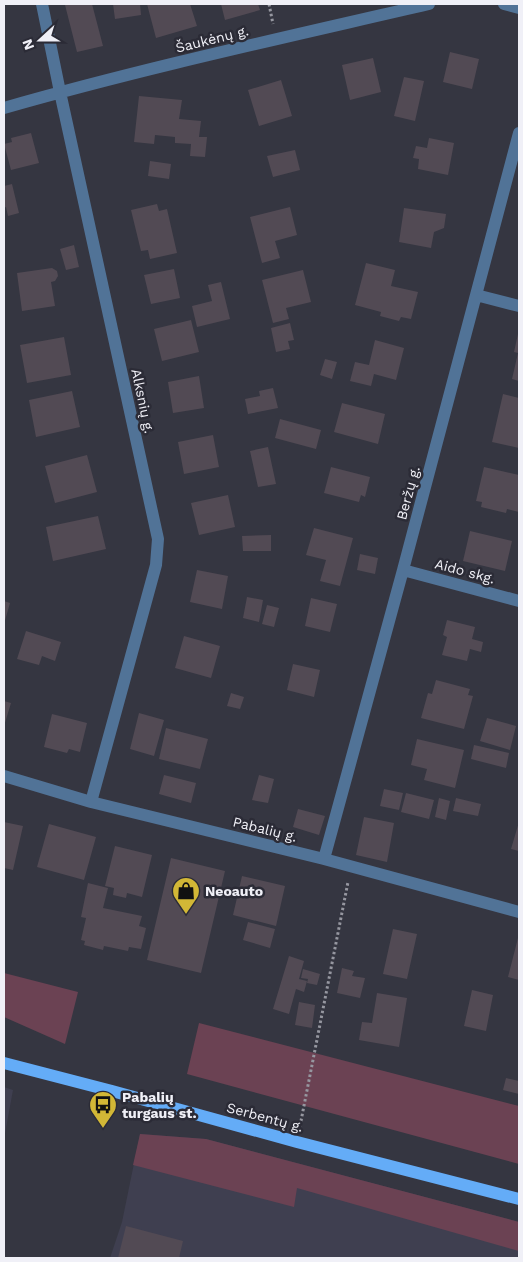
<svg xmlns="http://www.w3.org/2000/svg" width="523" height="1262" font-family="'Work Sans',sans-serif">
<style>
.built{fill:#3f3f50}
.green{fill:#6b4253}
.building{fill:#524a54}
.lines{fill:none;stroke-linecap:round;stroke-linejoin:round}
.path{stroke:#9697a0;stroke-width:3;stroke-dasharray:2.5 2.5;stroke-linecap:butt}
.minor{stroke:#517397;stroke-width:12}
.major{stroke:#64acf7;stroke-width:12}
.labels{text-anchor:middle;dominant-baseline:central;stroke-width:5;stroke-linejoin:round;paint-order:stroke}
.street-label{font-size:14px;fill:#f0f0f7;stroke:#2b2b36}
.poi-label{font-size:14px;font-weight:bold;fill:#f0f0f7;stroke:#2b2b36;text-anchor:start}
</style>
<rect width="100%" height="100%" fill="#353641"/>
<!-- built -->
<path class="built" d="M4 1087 13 1090 4 1139Z
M140 1134 206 1139 519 1222V1258H110L122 1222Z"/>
<!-- green -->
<path class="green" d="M4 973 78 992 65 1044 4 1017Z
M199 1023 519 1106V1164L187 1074Z
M140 1134 206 1139 519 1222V1251L297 1188 294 1207 133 1165Z"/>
<!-- building -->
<path class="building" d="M70 4H92L103 46 77 52 65 5Z
M113 4H140L141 15 115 19Z
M147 4H190L197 26 156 38Z
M221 4H258L260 10 225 20Z
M450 52 479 59 472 89 443 82Z
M373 58 381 92 350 100 342 65Z
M404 77 424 81 415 121 394 116Z
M281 80 292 116 259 126 248 90Z
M139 96 182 100 179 119 201 121 199 137H207L205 157 190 156 191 144 175 143V137L155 135 154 144 134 142Z
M31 133 39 163 11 170 4 144 12 142 11 138Z
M429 138 454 143 448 175 418 169 419 159 413 158 416 146 427 148Z
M295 150 300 170 273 177 267 156Z
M150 161 171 164 169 179 148 176Z
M12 184 19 213 8 216 6 207 4 208V186Z
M157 204 159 211 167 209 177 253 150 259 148 250 141 251 131 210Z
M290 207 297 235 275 241 280 258 262 263 250 217Z
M404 208 446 214 444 228 434 232 431 248 399 242Z
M74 245 79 267 66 270 60 249Z
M366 263 395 270 391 286 418 292 411 319 401 317 399 321 380 316 381 312 355 305Z
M52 268 57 271 58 276 55 281 51 282 55 306 22 311 17 273Z
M174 269 180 298 151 304 144 275Z
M303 270 311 302 286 308 289 319 273 323 262 280Z
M221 282 230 319 197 327 192 306 212 301 208 285Z
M191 320 199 352 162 361 154 329Z
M290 323 294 340 288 341 290 349 276 352 271 328Z
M518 334H519V381L512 379 518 353 514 352Z
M64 337 71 375 27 383 20 345Z
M375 340 404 348 396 380 374 374 371 386 350 381 355 362 369 365Z
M325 359 337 362 332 379 320 375Z
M199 376 204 408 173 413 168 382Z
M273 388 278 408 248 414 245 399 260 396 259 391Z
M72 391 80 427 36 437 29 400Z
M503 394 519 398V448L492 442Z
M342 403 385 414 378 444 334 432Z
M280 419 321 430 316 449 275 438Z
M213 435 219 467 184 474 178 442Z
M268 447 276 484 258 487 250 451Z
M87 455 97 492 55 503 45 466Z
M331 467 370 477 365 497 361 495 359 502 324 493Z
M484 467 519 475V512L507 509 506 513 481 507 482 502 476 501Z
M228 495 235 527 199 535 191 503Z
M98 516 106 549 53 561 46 527Z
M314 528 353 538 340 586 320 581 326 560 306 555Z
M470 531 512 541 505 571 463 561Z
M271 535V551H243L242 536Z
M360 554 378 558 375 574 357 570Z
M197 570 228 576 222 609 190 602Z
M247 597 263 600 259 622 243 618Z
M311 598 337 604 330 632 305 626Z
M4 601 10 603 4 624Z
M267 605 279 608 274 627 262 624Z
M447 620 475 627 472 639 483 642 481 652 470 649 467 661 442 655 447 637 443 635Z
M26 631 61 642 55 661 42 656 39 665 17 659Z
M184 636 220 646 211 678 175 668Z
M293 664 320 670 314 697 287 690Z
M436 680 470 689 468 695 473 696 464 729 421 718 428 693 432 694Z
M231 693 244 697 240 709 227 706Z
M4 701 11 703 4 726Z
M139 713 164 720 154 756 130 749Z
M52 714 87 723 80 752 69 749 67 753 44 747Z
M487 718 516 726 510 750 480 741Z
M166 728 208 739 200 769 159 759Z
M417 739 464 750 455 788 424 780 427 769 411 765Z
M474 745 509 753 506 768 471 759Z
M164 775 196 783 191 803 159 794Z
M259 775 274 779 268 803 252 800Z
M384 789 403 793 399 810 380 806Z
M406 793 434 800 429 819 401 812Z
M439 798 450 801 446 820 435 817Z
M456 798 481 804 478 816 453 811Z
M298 809 325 816 319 835 293 827Z
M364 817 394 823 387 862 356 855Z
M4 822 23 826 13 870 4 868Z
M519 822V851L511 849Z
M49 824 96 837 84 880 37 867Z
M115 846 152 855 142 897 127 893 126 898 113 895 114 888 105 886Z
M171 858 225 871 201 973 147 960Z
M242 876 285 886 276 926 233 915Z
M88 883 108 888 103 908 142 916 139 926 146 928 141 949 129 947 128 951 104 946 103 950 84 945 85 941 81 940 86 918 81 917Z
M248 922 275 929 270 948 243 940Z
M393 929 417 934 407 979 383 974Z
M519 934V980L508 977Z
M289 956 304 961 299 979 307 981 304 992 296 989 289 1014 273 1009Z
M342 968 354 971 352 976 365 978 360 998 337 993Z
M303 969 320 974 317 985 307 983 308 979 301 978Z
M472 990 493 995 486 1031 464 1026Z
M377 993 407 998 399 1047 359 1040 362 1022 372 1023Z
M299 1002 315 1005 312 1028 295 1025Z
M506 1078 519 1081V1094L503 1090Z
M126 1226 183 1241 179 1258H118Z"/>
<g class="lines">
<!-- path -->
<path class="path" d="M269 4 273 24
M300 1126 348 882"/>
<!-- minor -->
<path class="minor" d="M42 4 60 92 158 539 156 565 91 802
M504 4 519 8
M4 108C144 68 287 37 429 4
M476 295 519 306
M403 570 519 601
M4 776 91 802 324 859 519 912
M324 859 403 570 519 133"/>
<!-- major -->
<path class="major" d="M4 1063 112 1091 297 1142 519 1199"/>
</g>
<!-- icons -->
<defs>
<symbol id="shop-pin" viewBox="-11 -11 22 30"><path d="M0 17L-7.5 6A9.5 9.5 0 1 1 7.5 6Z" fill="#d2b736" stroke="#2b2b36"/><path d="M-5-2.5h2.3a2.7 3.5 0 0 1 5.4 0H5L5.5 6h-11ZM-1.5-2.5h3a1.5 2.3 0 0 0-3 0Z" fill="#111"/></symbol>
<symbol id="bus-pin" viewBox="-11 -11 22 30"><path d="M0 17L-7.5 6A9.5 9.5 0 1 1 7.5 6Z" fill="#d2b736" stroke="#2b2b36"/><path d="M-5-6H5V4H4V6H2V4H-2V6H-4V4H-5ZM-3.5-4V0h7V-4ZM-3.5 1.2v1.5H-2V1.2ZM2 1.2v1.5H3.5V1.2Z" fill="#111"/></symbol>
</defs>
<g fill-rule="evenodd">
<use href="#shop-pin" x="170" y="875" width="32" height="43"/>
<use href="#bus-pin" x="87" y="1089" width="32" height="43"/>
</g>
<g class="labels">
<!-- street labels -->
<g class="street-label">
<text transform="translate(212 39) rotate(-14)">Šaukėnų g.</text>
<text transform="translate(143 401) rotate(78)">Alksnių g.</text>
<text transform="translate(408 493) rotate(-75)">Beržų g.</text>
<text transform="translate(465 571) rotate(15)">Aido skg.</text>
<text transform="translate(265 829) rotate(14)">Pabalių g.</text>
<text transform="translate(265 1117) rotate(15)">Serbentų g.</text>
</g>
<!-- poi labels -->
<g class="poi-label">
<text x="205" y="891">Neoauto</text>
<text x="122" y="1097">Pabalių<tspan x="122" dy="16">turgaus st.</tspan></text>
</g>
</g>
<!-- border -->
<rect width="523" height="1262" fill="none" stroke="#f0f0f7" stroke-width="10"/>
<!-- north arrow -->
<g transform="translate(40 40) rotate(249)" stroke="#2b2b36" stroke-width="4" paint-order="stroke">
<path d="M0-4L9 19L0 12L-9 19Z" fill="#f0f0f7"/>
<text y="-8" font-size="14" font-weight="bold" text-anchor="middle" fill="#f0f0f7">N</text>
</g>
</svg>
